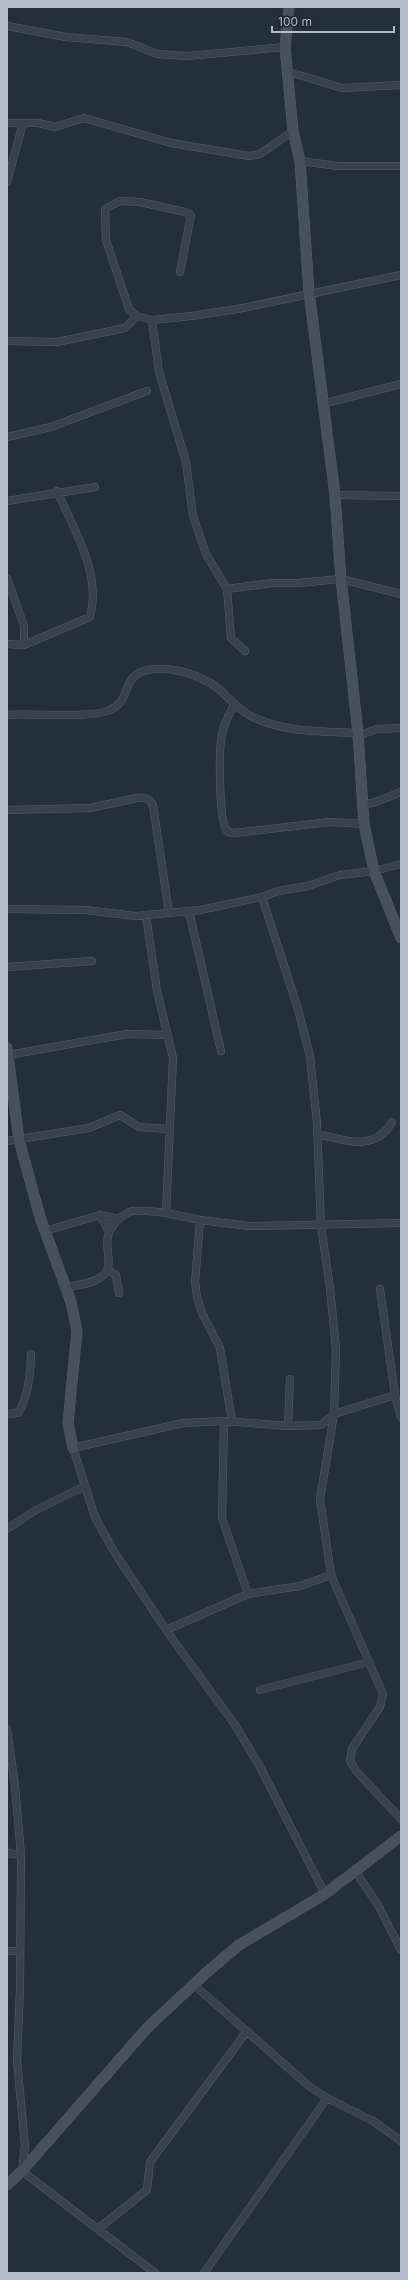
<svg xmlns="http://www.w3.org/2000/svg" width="408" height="2280" font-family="Inter,sans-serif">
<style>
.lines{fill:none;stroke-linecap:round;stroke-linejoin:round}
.street-casing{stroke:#565f6c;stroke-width:8}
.secondary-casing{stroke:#565f6c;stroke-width:11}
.street{stroke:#38414e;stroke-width:7}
.secondary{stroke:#465061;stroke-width:10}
</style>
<rect width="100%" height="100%" fill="#242f3e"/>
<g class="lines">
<defs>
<path id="street" d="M7 26 66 37 127 42 157 54 187 56 285 47
M289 72 342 88 401 85
M7 123H38L55 127 84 118 171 143 249 156 260 154 293 131
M300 161 338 166H401
M7 182 23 123
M180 272 191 215 185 212 140 202 120 201 105 209 106 240 129 309 137 316 152 320 192 316 243 308 401 275
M152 320 159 372 186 462 193 516 206 554 227 589 231 638 245 651
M7 341 57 342 125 328 137 316
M322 404 401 384
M7 437 51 427 147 391
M335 495 401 496
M7 501 95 487
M7 578 24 626V645
M227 589 272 583H298L341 579 401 594
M7 644 24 645 90 617C102 574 74 530 57 491
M234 705C229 714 224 724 222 734 219 748 218 823 228 832L234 833 330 822 364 824
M7 715C31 713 91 719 110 710 136 699 116 668 162 669 181 669 207 678 221 691 231 700 238 709 251 716 284 733 322 731 358 733
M358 736 377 729 401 728
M363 804 373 803 401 792
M7 810 90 808 137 798C145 797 149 798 153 805L169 913
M262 897 298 1009 310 1056 317 1124 321 1226 330 1288 336 1349 334 1414 320 1499 331 1575 383 1694 380 1707 352 1749 350 1761 356 1771 401 1819
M7 909 85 910 136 916 200 910 262 897 278 891 308 886 340 875 374 871 401 864
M189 911 221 1051
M146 915 157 991 173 1058 166 1213 200 1220 249 1226 401 1223
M7 967 92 961
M8 1055 127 1034 168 1035
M318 1134C345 1141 375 1152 392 1122
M7 1141 89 1128 120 1115 139 1127 169 1129
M100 1215 109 1232
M200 1220 195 1282 197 1297 202 1313 220 1348 232 1422
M45 1231 100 1215 119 1219
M108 1270 116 1275 119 1293
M66 1287C77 1285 92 1284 101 1277 120 1264 95 1242 117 1221 120 1218 125 1214 129 1212 137 1209 157 1212 166 1213
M380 1289 395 1395 401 1417
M7 1414 18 1413C28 1398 31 1372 31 1354
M224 1421 222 1518 248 1594
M288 1426 290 1379
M7 1529 36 1510 85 1486
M166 1630 248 1594 300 1586 331 1575
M260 1690 369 1662
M7 1729 15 1786 21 1855 20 1989 17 2060 25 2146 22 2171 155 2273
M7 1853 21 1855
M355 1871 378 1905 401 1950
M325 1894 259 1765 235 1725 166 1630 116 1555 95 1517 73 1448 183 1423 224 1421 288 1426 321 1425 334 1414 395 1395
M7 1951H19
M193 1984 310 2087 327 2098 204 2273
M327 2098 373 2121 401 2141
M99 2228 147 2190 150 2162 247 2031"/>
<path id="secondary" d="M289 7 285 47 293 131 300 161 309 292 335 495 341 579 358 733 364 824 374 871 401 938
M7 1048 19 1140 40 1217 71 1302 77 1331 68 1423 73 1448
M7 2185 22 2171 148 2027 206 1973 239 1945 325 1894 401 1836"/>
</defs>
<!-- street casing -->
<use href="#street" class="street-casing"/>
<!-- secondary casing -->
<use href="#secondary" class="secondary-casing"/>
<!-- street -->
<use href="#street" class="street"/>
<!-- secondary -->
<use href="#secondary" class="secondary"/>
</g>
<!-- border -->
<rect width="408" height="2280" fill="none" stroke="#b4bcc9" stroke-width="16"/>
<!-- scale -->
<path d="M272 26v6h122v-6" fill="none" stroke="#b4bcc9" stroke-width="2"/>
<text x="278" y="26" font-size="12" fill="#b4bcc9" stroke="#1d2633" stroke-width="3" paint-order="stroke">100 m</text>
</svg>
